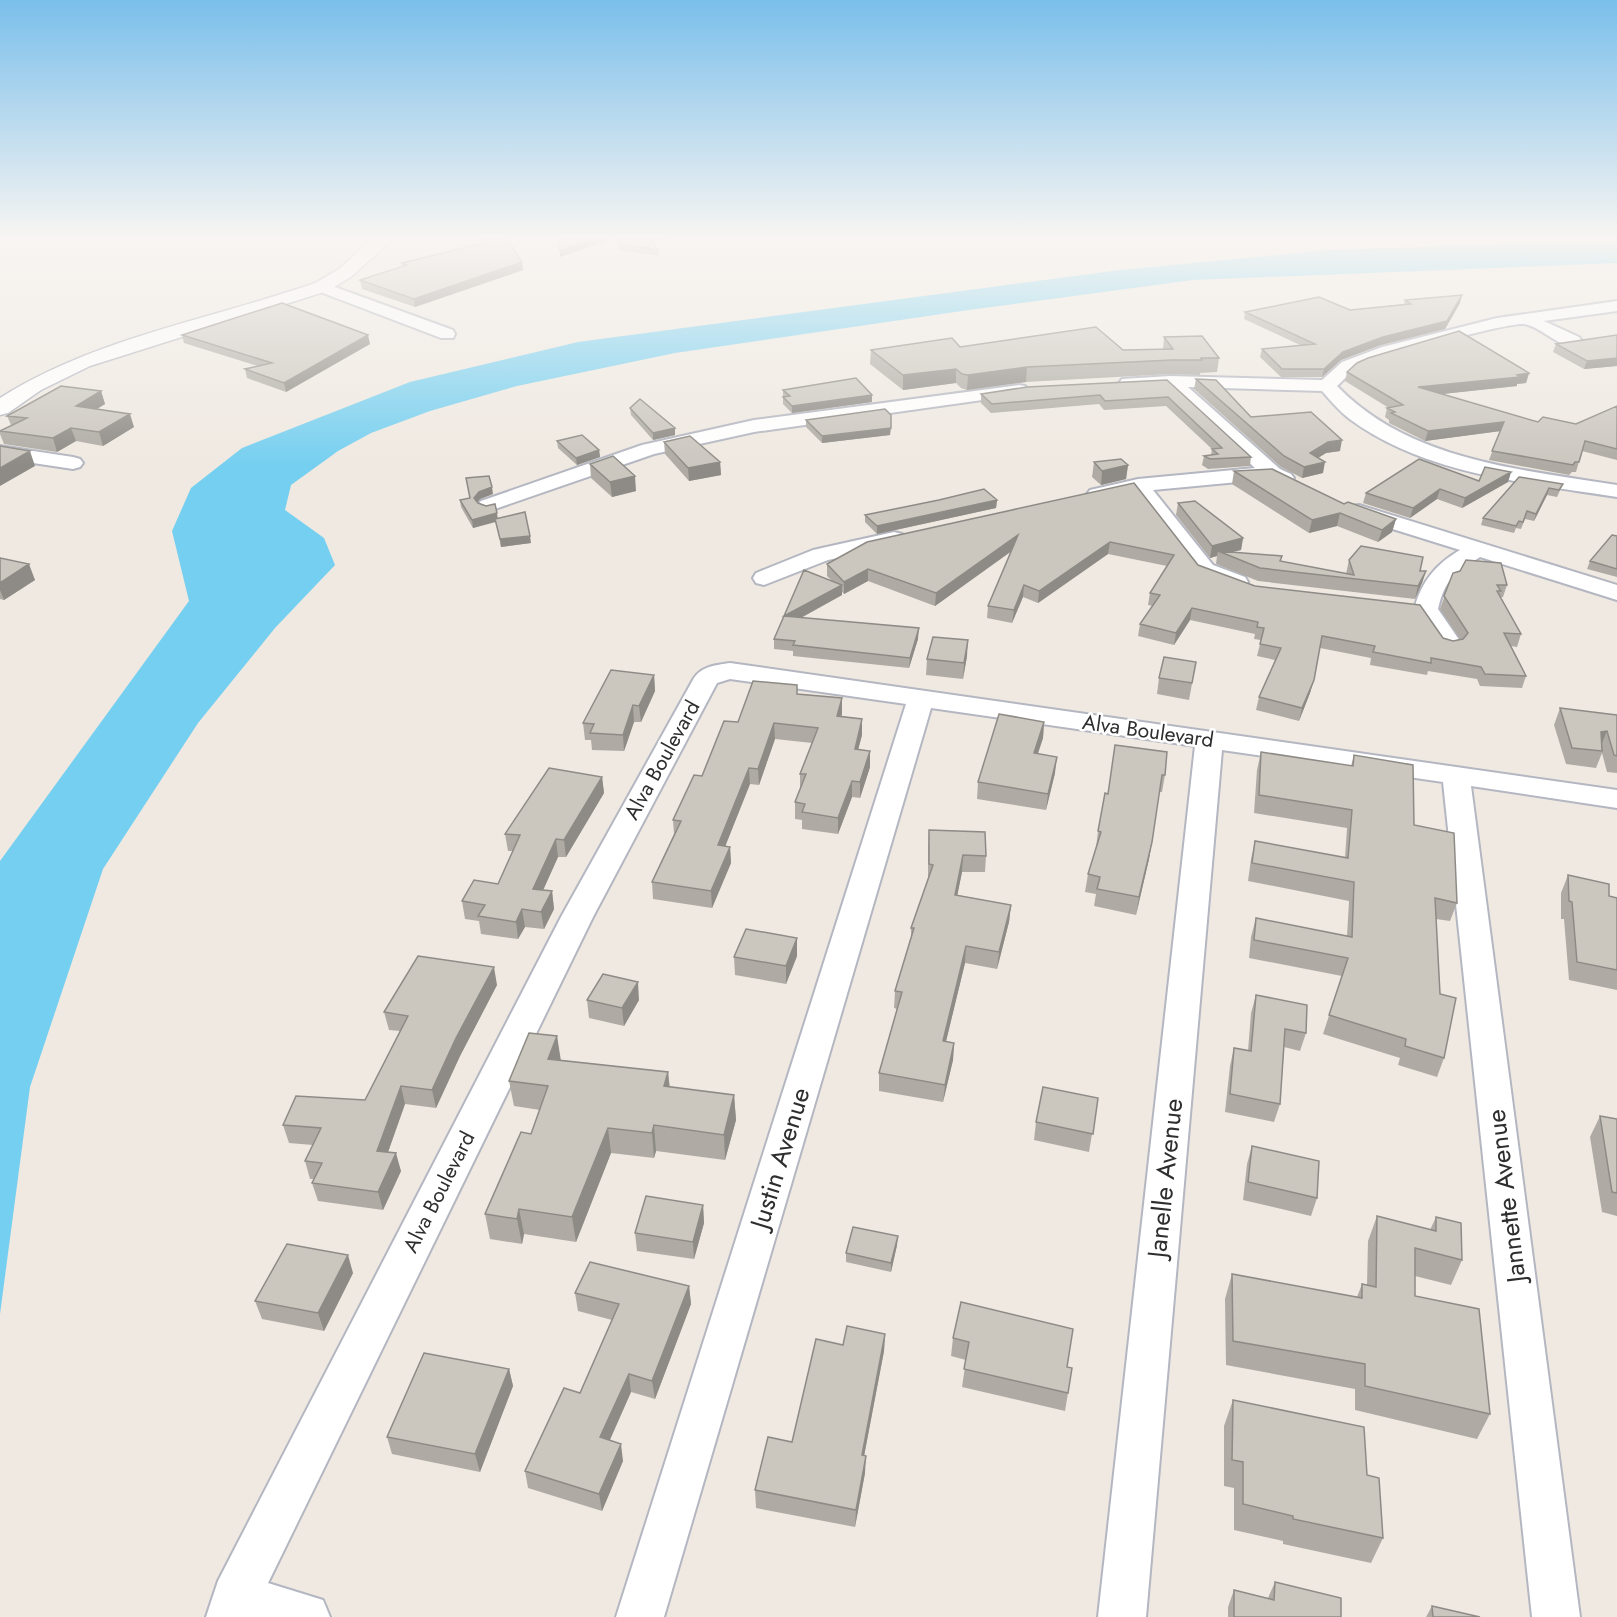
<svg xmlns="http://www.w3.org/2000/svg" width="1617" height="1617" font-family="Jost,sans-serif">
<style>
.water{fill:#75cff0}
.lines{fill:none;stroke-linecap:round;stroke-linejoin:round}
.minor-casing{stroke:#b4b7c1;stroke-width:4}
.tertiary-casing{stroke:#b4b7c1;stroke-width:3}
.minor{fill:#fff;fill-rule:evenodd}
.tertiary{fill:#fff;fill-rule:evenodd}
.wall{fill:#afaba4}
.shaded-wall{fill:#8e8b86}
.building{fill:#cbc7bf;stroke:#8e8b86;stroke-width:1.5}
.labels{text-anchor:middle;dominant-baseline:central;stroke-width:5;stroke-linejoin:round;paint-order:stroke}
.street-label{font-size:21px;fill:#2e2e2e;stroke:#fff}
.near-street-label{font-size:26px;fill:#2e2e2e;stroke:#fff}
</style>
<rect width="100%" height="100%" fill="#efe9e1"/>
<!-- water -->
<path class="water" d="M1617 241V263L1193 280 969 310 675 353 517 386 430 411 371 433 338 451 291 485 285 510 324 538 335 565 275 628 198 723 103 869 30 1087 0 1314V861L189 601 172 531 191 488 242 448 410 382 578 342 1120 270 1329 250Z"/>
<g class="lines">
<defs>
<path id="minor" d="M321 282 453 330 455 334 453 338H441L315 290 313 287 315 284Z
M1617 301V311L1544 321 1579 337 1582 341 1579 345C1559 350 1543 327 1524 324 1507 322 1370 360 1354 370 1348 374 1343 381 1337 386 1409 461 1520 469 1617 485V497C1529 483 1426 475 1351 420 1340 412 1331 401 1322 391L1188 387 1280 469 1291 474 1294 478 1291 482 1284 484 1270 479 1153 490 1213 565 1245 577 1248 582 1245 587 1237 589 1229 587 1197 575 1134 493 1097 500 1090 498 1087 494 1090 490 1138 479 1255 468 1166 387H1122L1119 383 1122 379 1170 376 1322 380 1342 362 1382 347 1497 318Z
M1019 385 1025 386 1028 390 1025 394 754 432 654 454 495 509 488 511 481 509 477 505 481 501 642 445 754 420Z
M0 446 73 457 80 459 83 463 80 467 73 469 0 458Z
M1359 505 1617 585V600L1480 557C1455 573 1445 579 1438 609L1462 644 1459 649 1450 651 1441 649 1414 609C1422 581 1435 565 1460 550L1351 516 1348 511 1351 506Z
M894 532 902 534 905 539 902 544 828 560 764 585 756 583 753 578 756 573 813 550Z
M730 663 1617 790V808L1471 786 1580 1617H1532L1443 782 1222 750 1146 1617H1098L1195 746 931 708 664 1617H616L906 704 730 679 717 683 593 917 268 1583 323 1600 330 1617H206L218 1581 561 917 694 678C702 666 717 665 730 663Z"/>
<path id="tertiary" d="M372 239H393L351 277 327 291 90 366 41 390 8 413 0 415V398C95 338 209 320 315 283L339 269Z"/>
</defs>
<!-- minor casing -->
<use href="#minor" class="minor-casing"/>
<!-- tertiary casing -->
<use href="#tertiary" class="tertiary-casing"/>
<!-- minor -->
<use href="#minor" class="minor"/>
<!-- tertiary -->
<use href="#tertiary" class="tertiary"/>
</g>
<!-- wall -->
<path class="wall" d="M477 239H507L522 262 523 270 415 307 362 289 360 280 402 267V263L480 244Z
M616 239H672L651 242 658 250 659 256 620 250Z
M1405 300 1460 303 1445 329 1381 345 1341 360 1322 377H1281L1260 357 1262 349 1300 345 1244 319 1245 312 1350 310 1404 304Z
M182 335 370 344 286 392 247 378 245 369 258 366 184 343Z
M1617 335V366L1584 369 1553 352 1556 344Z
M1164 337 1219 358 1217 372 1200 373V375L1170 374 1026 382 967 390 961 388 956 383 903 390 870 364 871 350 960 347 1123 350 1163 349Z
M1347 372 1529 373 1526 383 1517 384V386L1441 394 1538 422 1576 424 1617 406V460L1582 451 1576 472H1572L1569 475 1489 460 1500 431 1425 441 1389 423V420L1385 417 1387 408H1389L1345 381Z
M1196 379 1251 417 1340 451 1326 453 1318 458 1323 473 1302 478 1281 467 1194 389Z
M1167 380 1251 457 1250 466 1208 469 1202 465 1204 456 1211 455 1212 449 1166 406 1104 410 1099 404 991 413 981 403V394Z
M783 390 872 402 792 413 783 404Z
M101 391 105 404 97 409 134 427 103 446 76 441 57 452 4 444 0 434V430L11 425 7 416Z
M630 408 675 435 653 440 631 415Z
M806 420 890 435 822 443 806 427Z
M557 441 599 450 600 457 577 465 558 448Z
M664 442 720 462 721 475 689 481 665 454Z
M1094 462 1128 465 1126 479 1101 485 1092 477Z
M590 464 636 491 612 497 591 478Z
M1234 471 1396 519 1392 532 1378 542 1337 526 1309 533 1232 484Z
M1511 472 1508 482 1462 508 1437 499 1410 518 1363 503 1366 493 1479 481Z
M1519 477 1563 484 1557 497 1547 495 1534 521 1525 519 1521 529 1516 528 1514 533 1481 525 1483 518Z
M1134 483 1198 565 1255 586 1453 641 1460 639 1440 609 1453 573 1507 585 1503 597H1500L1521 634 1517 647 1511 646 1526 676 1522 688 1480 686 1477 679 1428 671 1427 675 1370 665 1371 658 1320 648 1310 693 1299 721 1256 710 1259 697 1275 660 1257 656 1261 640 1254 639 1255 634 1190 620 1174 645 1138 636 1140 624 1153 606 1148 605 1150 593 1167 566 1108 554 1038 603 1023 597 1012 623 987 618 988 606 1012 551 935 606 868 581 844 594 842 592V595L801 618 918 639 909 668 793 656V651L774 649V639L832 581 827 576V564Z
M493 494 480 499 477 502 531 543 501 547 496 522 473 528 461 507 460 500Z
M997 500 996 508 877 534 865 522V515Z
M1178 503 1243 538 1241 550 1231 552 1346 574 1349 560 1420 571H1426L1422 583 1415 599 1258 581 1216 564 1217 556 1210 558 1176 515Z
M1617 536V577L1587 569 1590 561Z
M0 558 35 580 4 600 0 599Z
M967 656 963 679 926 675 927 659Z
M1196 662 1189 700 1157 694 1159 678Z
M654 675 655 691 641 722H634L624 751 592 750 591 740H585L583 723Z
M797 694 842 714 841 716 862 735 858 750 870 767 860 798 852 797 838 834 802 829V820L795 819V802L800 789V774L812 743 775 739 759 785 750 784 725 846 730 847 731 863 712 908 653 899 652 882 674 834 673 820 702 776 738 722Z
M1560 708 1617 715V773L1607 772 1602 753 1596 768 1566 764 1554 725Z
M1044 722 1043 738 1038 754 1055 773 1046 810 977 799 978 782Z
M1115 745 1165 775 1162 792H1159L1149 859 1136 915 1094 906 1096 894 1085 892 1088 874 1096 848 1098 831 1108 794Z
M1261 752 1351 766 1354 755 1414 825 1457 903 1450 921 1436 919 1444 1058 1437 1077 1398 1065 1400 1058 1323 1034 1342 976 1249 958 1251 937 1256 918 1347 936 1349 901 1248 881 1251 859 1255 841 1345 858 1347 828 1254 813 1257 770Z
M602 777 604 793 566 857H558L543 890 552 891 554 909 544 929 525 927 518 939 481 934 479 921 465 919 462 901 498 884 513 851H508L505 834Z
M929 830 986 856 985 872H962L957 895 1011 905 1009 922 997 969 965 963 946 1041 954 1043 953 1060 943 1102 879 1091V1073L897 1009 894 1008 895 991 911 940V928L928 880V846Z
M1568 875 1609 896 1617 898V990L1569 980 1564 919H1561V893Z
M797 956 786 984 735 975 734 957Z
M497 985 460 1056 436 1108 405 1104 388 1152 401 1171 383 1210 318 1201 312 1183 314 1179H310L305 1161 313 1145 289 1143 283 1125 365 1100 400 1031 389 1030 384 1012Z
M1256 995 1306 1033 1300 1051 1284 1047 1280 1104 1274 1122 1225 1112 1230 1066 1234 1048 1248 1051 1251 1013Z
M587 1000H639L624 1026 589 1018Z
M557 1036 560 1060 668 1072 670 1087 734 1095 736 1120 725 1160 656 1151 654 1158 611 1153 576 1242 524 1234 522 1244 490 1239 485 1214 531 1134 540 1110 514 1106 509 1081Z
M1098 1098 1089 1152 1034 1140 1036 1122Z
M1600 1116 1617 1119V1216L1602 1212 1590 1137Z
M1252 1146 1317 1198 1311 1216 1243 1200 1247 1164Z
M703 1205 704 1223 694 1259 637 1251 635 1233Z
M1377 1216 1430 1230 1436 1217 1462 1260 1451 1285 1415 1276V1296L1490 1414 1477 1439 1355 1410V1389L1226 1365 1225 1299 1232 1274 1357 1297 1362 1284 1367 1285 1368 1241Z
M897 1245 891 1272 846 1262V1253Z
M353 1273 324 1331 262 1319 255 1301Z
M689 1286 691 1304 655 1399 631 1392 610 1440 623 1461 602 1511 528 1488 525 1471 580 1393 612 1320 578 1311 575 1293Z
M885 1334 884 1351 864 1456 865 1473 855 1527 756 1508 755 1490 792 1442 843 1345Z
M953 1338 1067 1367 1068 1393 1065 1411 962 1387 966 1360 951 1356Z
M509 1369 513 1386 480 1472 392 1454 387 1437Z
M1233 1400 1367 1475 1383 1538 1371 1563 1283 1544V1541L1234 1530V1488L1224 1486V1426Z
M1275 1582 1341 1617H1228V1607L1234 1590 1268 1598Z
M1432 1606 1480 1617H1426Z"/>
<!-- shaded-wall -->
<path class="shaded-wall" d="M594 239H613L560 257V251Z
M647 239H672L647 243Z
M522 262 523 270 415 307 414 299Z
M1462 295 1460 303 1445 329 1381 345 1341 360 1322 377 1324 369 1343 352Z
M368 335 370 344 286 392 284 383Z
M1617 358V366L1584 369 1587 361Z
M1027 367 1026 382 967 390 968 375Z
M956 369V383L903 390V375Z
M1529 373 1526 383 1517 384V386L1415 397 1418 387Z
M101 391 105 404 80 419 76 406Z
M872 395V402L792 413V406Z
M130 414 134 427 103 446 99 432Z
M1504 422 1501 431 1425 441 1428 431Z
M71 428 76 441 57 452 53 438Z
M675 428V435L653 440V433Z
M891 428 890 435 822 443V436Z
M1342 440 1340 451 1326 453 1308 464 1310 453 1328 442Z
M599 450 600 457 577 465 576 458Z
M30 451 35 466 0 486V468Z
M720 462 721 475 689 481 688 468Z
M1325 462 1323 473 1302 478 1304 467Z
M1128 465 1126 479 1101 485 1102 471Z
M1511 472 1508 482 1462 508 1465 498Z
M635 476 636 491 612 497 610 482Z
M492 487 493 494 480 499 475 505 474 498 479 492Z
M1549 488 1547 495 1534 521 1536 514Z
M1440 489 1437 499 1410 518 1413 508Z
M997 500 996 508 877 534V526Z
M497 513 498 521 473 528 472 520Z
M1340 513 1337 526 1309 533 1312 520Z
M1396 519 1392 532 1378 542 1382 530Z
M1018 535 1017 547 935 606 936 593Z
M530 536 531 543 501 547 500 539Z
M1243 538 1241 550 1224 554 1218 551 1217 556 1210 558 1212 546Z
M1110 542 1108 554 1038 603 1039 591Z
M29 564 35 580 4 600 0 590V583Z
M868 569V581L844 594V582Z
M1426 571 1422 583 1415 599 1418 586Z
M842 585V595L784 627V616Z
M1024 585 1023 597 1012 623 1014 610Z
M1192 608 1190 620 1174 645 1176 633Z
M919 628 918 639 909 668 910 658Z
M968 640 967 656 963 679 964 663Z
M654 675 655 691 641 722 639 706Z
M1314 680 1310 693 1299 721 1302 708Z
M842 698V714L837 732V716Z
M633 705 634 722 624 751 623 735Z
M862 719V735L854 765 855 749Z
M1044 722 1043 738 1032 770 1034 753Z
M774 723 775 739 759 785 758 769Z
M1607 731 1600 748 1601 732Z
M870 751V767L860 798V782Z
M1057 757 1055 773 1046 810 1048 794Z
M749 768 750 784 719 862 718 845Z
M602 777 604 793 566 857 564 840Z
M852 781V797L838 834V818Z
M556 839 558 857 536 906 533 889Z
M1152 842 1149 859 1136 915 1139 897Z
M730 847 731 863 712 908 711 891Z
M963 855 962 872 954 912 955 895Z
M552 891 554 909 544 929 541 912Z
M1011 905 1009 922 997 969 999 952Z
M522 909 525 927 518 939 516 922Z
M797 938V956L786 984V966Z
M966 946 965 963 942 1058 943 1041Z
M494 967 497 985 460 1056 436 1108 432 1090 456 1038Z
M638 982 639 1000 624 1026 622 1008Z
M557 1036 561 1061 548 1059Z
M954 1043 953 1060 943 1102 945 1085Z
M668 1072 670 1097 664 1086Z
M401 1086 405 1104 382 1169 377 1151Z
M734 1095 736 1120 725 1160 724 1135Z
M654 1125 656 1151 654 1158 652 1133Z
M608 1128 611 1153 576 1242 572 1217Z
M396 1153 401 1171 383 1210 378 1192Z
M703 1205 704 1223 694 1259 693 1242Z
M519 1209 524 1234 522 1244 517 1219Z
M898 1236 897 1245 891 1272V1263Z
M348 1255 353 1273 324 1331 318 1313Z
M689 1286 691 1304 655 1399 652 1381Z
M885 1334 884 1351 861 1472 862 1455Z
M509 1369 513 1386 480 1472 475 1454Z
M629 1374 631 1392 603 1455 600 1437Z
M621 1444 623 1461 602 1511 599 1494Z
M866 1456 865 1473 855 1527 856 1510Z"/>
<!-- building -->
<path class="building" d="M481 239H507L522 262 414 299 360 280 407 265 402 263 484 243Z
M557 239H594L560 251Z
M618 239H649L658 250 619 244Z
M1462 295 1447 321 1383 337 1343 352 1324 369H1282L1262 349 1315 344 1245 312 1319 297 1350 310 1411 304 1405 300Z
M282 303 368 335 284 383 245 369 272 363 182 335Z
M1096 327 1123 350 1173 349 1164 337 1202 336 1219 358H1201L1202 360H1172L1027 367 968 375 962 374 956 369 903 375 871 350 952 338 960 347Z
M1459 331 1529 373 1517 375 1520 377 1418 387 1538 422 1543 417 1576 424 1617 406V449L1585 441 1579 462H1575L1573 465 1492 451 1504 422 1428 431 1391 413 1395 412 1387 408 1403 405 1347 372 1357 363 1368 358Z
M1617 335V358L1587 361 1556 344Z
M856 378 872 395 792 406 783 397 790 396 783 390Z
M1196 379 1216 380 1251 417 1311 412 1342 440 1328 442 1310 453 1325 462 1304 467 1284 456Z
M1167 380 1251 457 1210 459 1204 456 1218 454 1212 449 1222 448 1168 397 1105 401 1100 395 992 404 981 394 1027 387Z
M61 386 101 391 76 406 130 414 99 432 71 428 53 438 0 431 27 418 7 416Z
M640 399 675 428 653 433 630 408Z
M885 409 891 415V428L822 436 806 420Z
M582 435 599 450 576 458 557 441Z
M690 436 720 462 688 468 664 442Z
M0 446 30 451 0 468Z
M613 456 635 476 610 482 590 464Z
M1121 459 1128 465 1102 471 1094 462Z
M1419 459 1479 481 1485 467 1511 472 1465 498 1440 489 1413 508 1366 493Z
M1272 469 1344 504 1348 502 1396 519 1382 530 1340 513 1312 520 1234 471Z
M489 476 492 487 479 492 474 498 478 503 486 506 495 504 497 513 472 520 460 500 470 498 466 478Z
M1519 477 1563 484 1559 490 1549 488 1536 514 1527 511 1523 522 1519 521 1516 526 1483 518Z
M1134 483 1198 565 1255 586 1420 605 1443 638 1453 641 1463 639 1468 633 1444 596 1453 573 1460 571 1466 560 1501 563 1507 585H1497L1501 591H1497L1521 634 1504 633 1526 676 1485 674 1481 667 1431 658V663L1373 652 1375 646 1322 636 1314 680 1302 708 1259 697 1281 648 1260 644 1264 628 1257 627 1258 622 1192 608 1176 633 1140 624 1160 595 1150 593 1174 555 1110 542 1039 591 1024 585 1014 610 988 606 1018 535 936 593 868 569 844 582 827 564 867 542Z
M984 489 997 500 877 526 865 515 939 500Z
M1195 501 1243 538 1212 546 1178 503Z
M525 512 530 536 500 539 495 519Z
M1612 535 1617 536V569L1590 561Z
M1361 546 1423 557 1420 571H1426L1418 586 1260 568 1218 551 1282 556 1280 561 1354 575 1349 560Z
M0 558 29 564 0 583Z
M804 570 842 585 784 616 919 628 910 658 793 645 795 641 774 639Z
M933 637 968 640 964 663 927 659Z
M1164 657 1196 662 1192 683 1159 678Z
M611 670 654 675 639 706 633 705 623 735 590 733 594 724 583 723Z
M753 681 797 685V694L842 698 837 716 862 719 855 749 870 751 860 782 852 781 838 818 802 812 805 804 795 802 806 774H800L818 728 774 723 758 769 749 768 718 845 730 847 711 891 652 882 681 821 673 820 694 775 702 776 724 721 738 722Z
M1560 708 1617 715V756L1614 755 1607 731 1601 732 1602 751 1572 748Z
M999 714 1044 722 1034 753 1057 757 1048 794 978 782Z
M1115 745 1167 752 1165 775H1162L1152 842 1139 897 1097 889 1100 877 1088 874 1101 832 1098 831 1105 793 1108 794Z
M1261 752 1353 766 1354 755 1413 765 1414 825 1454 833 1457 903 1435 898 1440 994 1456 998 1444 1058 1405 1046 1406 1039 1329 1015 1348 958 1254 940 1256 918 1352 937 1354 882 1252 863 1255 841 1348 858 1352 810 1259 795Z
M549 768 602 777 564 840 556 839 533 889 552 891 541 912 522 909 516 922 478 916 485 905 462 901 474 880 498 884 520 835 505 834Z
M929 830 985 832 986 856 963 855 955 895 1011 905 999 952 966 946 943 1041 954 1043 945 1085 879 1073 902 992 895 991 914 928H911L933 865 929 864Z
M1568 875 1609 884V896L1617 898V970L1577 962 1572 902 1569 901Z
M746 929 797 938 786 966 734 957Z
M418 956 494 967 456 1038 432 1090 401 1086 377 1151 396 1153 378 1192 312 1183 322 1163 305 1161 321 1128 283 1125 296 1096 365 1100 408 1016 384 1012Z
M603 974 638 982 622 1008 587 1000Z
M1256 995 1307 1005 1306 1033 1285 1029 1280 1104 1230 1094 1234 1048 1251 1051Z
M529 1033 557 1036 548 1059 668 1072 664 1086 734 1095 724 1135 654 1125 652 1133 608 1128 572 1217 519 1209 517 1219 485 1214 521 1132 531 1134 548 1086 509 1081Z
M1043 1087 1098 1098 1093 1134 1036 1122Z
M1600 1116 1617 1119V1193L1612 1192Z
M1252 1146 1319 1161 1317 1198 1248 1182Z
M646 1196 703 1205 693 1242 635 1233Z
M1377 1216 1436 1231V1217L1461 1223 1462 1260 1415 1248V1296L1479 1309 1490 1414 1365 1386V1364L1233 1341 1232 1274 1362 1298V1284L1376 1287Z
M853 1227 898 1236 891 1263 846 1253Z
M287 1244 348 1255 318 1313 255 1301Z
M590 1262 689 1286 652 1381 629 1374 600 1437 621 1444 599 1494 525 1471 564 1388 580 1393 619 1304 575 1293Z
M961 1302 1073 1329 1067 1367 1072 1368 1068 1393 964 1369 969 1342 953 1338Z
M847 1326 885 1334 862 1455 866 1456 856 1510 755 1490 768 1437 792 1442 816 1339 843 1345Z
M424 1353 509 1369 475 1454 387 1437Z
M1233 1400 1364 1427 1367 1475 1379 1478 1383 1538 1293 1519V1516L1243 1504V1462L1232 1460Z
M1275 1582 1341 1598V1617H1234V1590L1274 1600Z
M1432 1606 1480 1617H1433Z"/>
<!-- sky -->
<linearGradient id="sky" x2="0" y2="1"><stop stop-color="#7abfeb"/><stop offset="0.51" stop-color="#f8f5f2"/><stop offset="1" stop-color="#f8f5f2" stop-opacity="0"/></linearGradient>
<rect width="1617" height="466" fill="url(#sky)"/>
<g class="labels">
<!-- street labels -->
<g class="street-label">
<text transform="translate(1148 731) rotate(8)">Alva Boulevard</text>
<text transform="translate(662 760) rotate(-61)">Alva Boulevard</text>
<text transform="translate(439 1192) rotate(-63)">Alva Boulevard</text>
</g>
<!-- near-street labels -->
<g class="near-street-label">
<text transform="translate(780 1158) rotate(-73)">Justin Avenue</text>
<text transform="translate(1165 1178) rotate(-84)">Janelle Avenue</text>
<text transform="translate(1506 1196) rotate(-97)">Jannette Avenue</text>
</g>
</g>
</svg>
